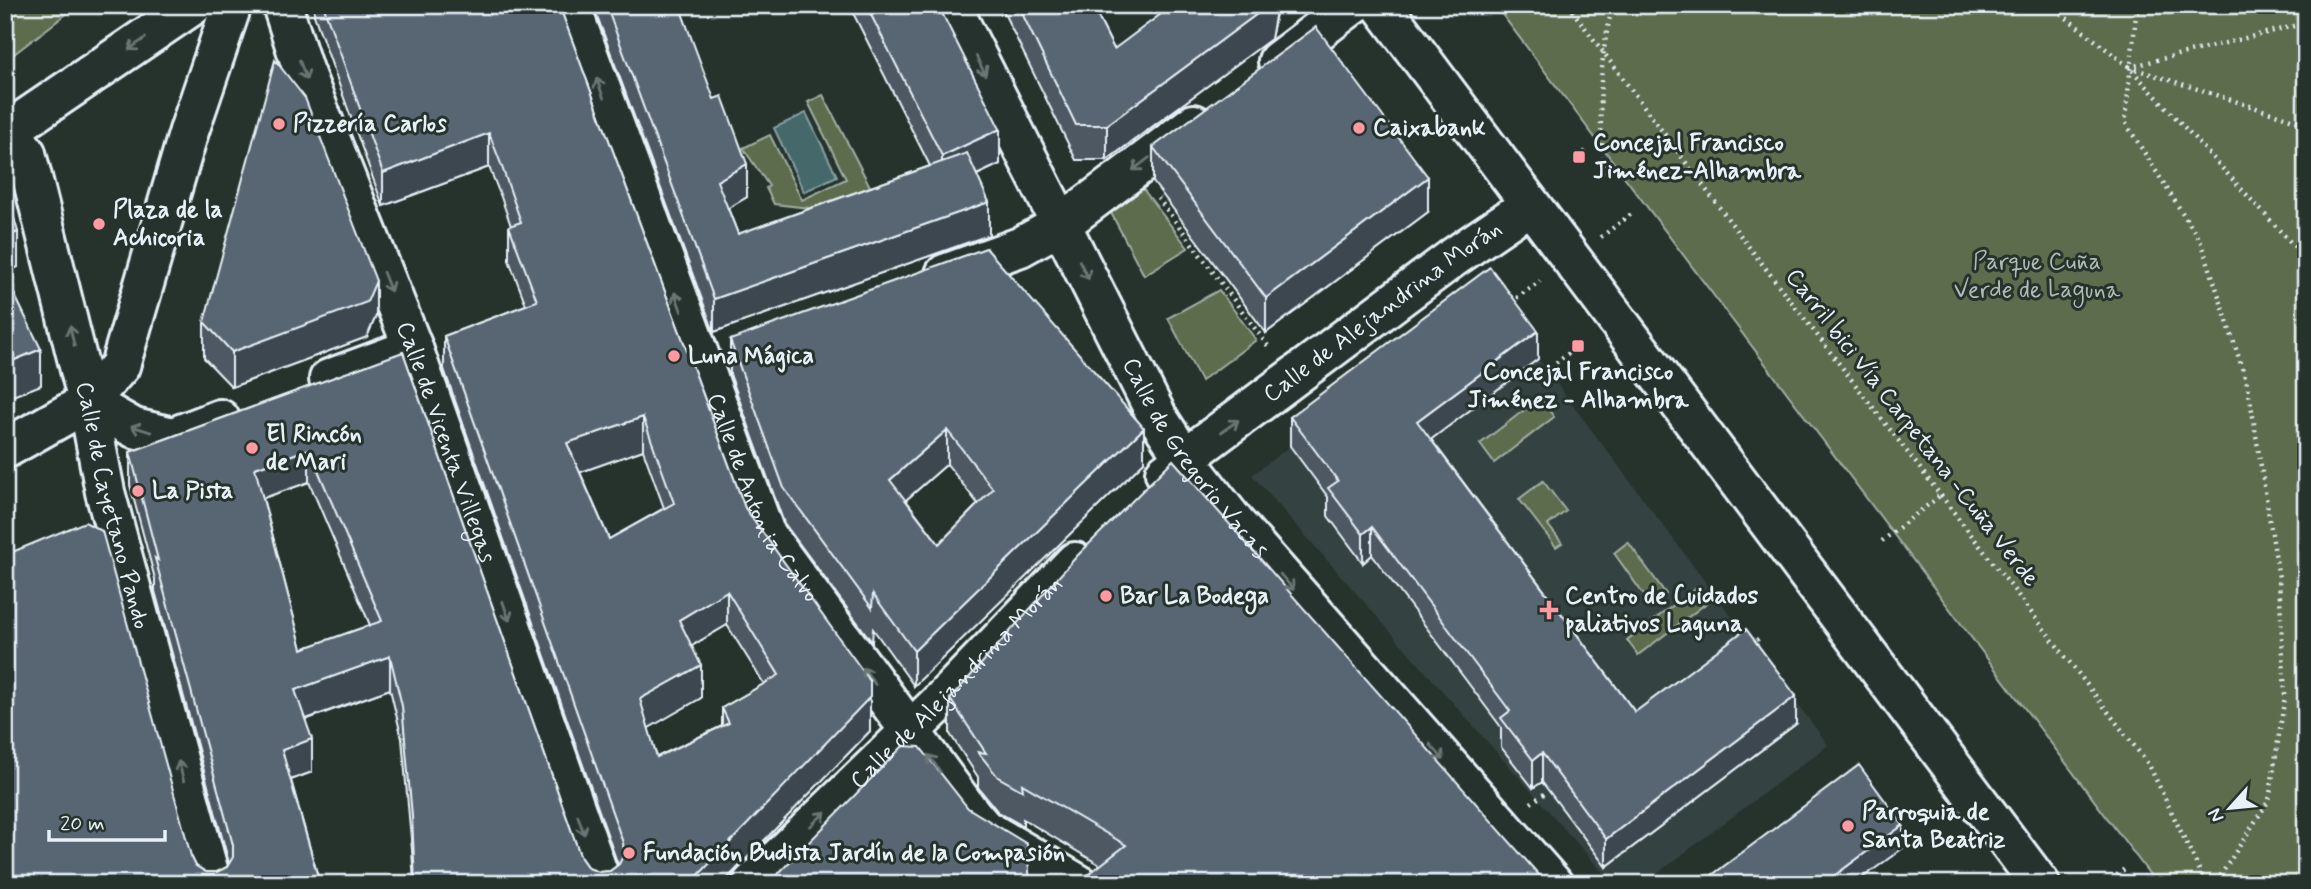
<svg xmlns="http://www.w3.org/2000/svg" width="2311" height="889" font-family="Mynerve,sans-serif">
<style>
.built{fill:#354242}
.green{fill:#5b6c4e;stroke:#a2aea3;stroke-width:2}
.water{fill:#45696b;stroke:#869fa3;stroke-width:2}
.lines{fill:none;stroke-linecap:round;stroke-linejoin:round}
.street-casing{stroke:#e8f1f8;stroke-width:44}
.secondary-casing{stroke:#e8f1f8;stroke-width:44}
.path{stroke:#e8f1f8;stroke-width:4.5;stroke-dasharray:2 5;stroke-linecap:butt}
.street{stroke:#26332d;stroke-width:38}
.secondary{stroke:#26332d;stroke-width:38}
.wall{fill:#4d5863;stroke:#e8f1f8;stroke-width:2;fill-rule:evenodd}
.shaded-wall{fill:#3e4750;stroke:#e8f1f8;stroke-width:2}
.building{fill:#596673;stroke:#e8f1f8;stroke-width:2;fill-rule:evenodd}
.oneway{stroke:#6a7674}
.poi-dot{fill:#ff9aa2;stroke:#26332d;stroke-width:2.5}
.labels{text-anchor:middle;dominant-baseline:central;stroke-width:6;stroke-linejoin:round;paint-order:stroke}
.poi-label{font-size:24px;font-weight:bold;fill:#e8f1f8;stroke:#26332d;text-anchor:start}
.park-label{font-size:24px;fill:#b0bcb4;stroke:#26332d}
.street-label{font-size:24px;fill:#e8f1f8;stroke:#26332d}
</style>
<rect width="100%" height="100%" fill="#26332d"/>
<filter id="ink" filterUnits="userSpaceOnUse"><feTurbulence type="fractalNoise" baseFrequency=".0143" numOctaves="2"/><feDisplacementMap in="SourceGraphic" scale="14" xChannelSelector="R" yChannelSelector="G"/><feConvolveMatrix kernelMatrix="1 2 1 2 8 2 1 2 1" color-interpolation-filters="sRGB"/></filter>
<g filter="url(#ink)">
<!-- built -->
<path class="built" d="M1490 295 1828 745 1643 884H1613L1252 475Z"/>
<!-- green -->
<path class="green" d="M5 5H78L5 61Z
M1495 5H2306V884H2157Z
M823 95 879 204 827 210 774 204 766 188 769 186 743 148 770 135 802 200 846 179 808 102Z
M1143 189 1188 248 1144 275 1111 213Z
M1219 290 1256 340 1201 381 1168 318Z
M1540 398 1554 417 1494 463 1480 444Z
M1543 481 1566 511 1548 525 1562 543 1556 547 1519 499Z
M1628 542 1666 594 1651 605 1614 553Z
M1698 587 1708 602 1638 655 1627 640Z"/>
<!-- water -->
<path class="water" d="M806 113 837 176 804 192 774 128Z"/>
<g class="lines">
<defs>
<g id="street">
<path id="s1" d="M282 5 303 70 413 348 602 884"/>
<path id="s2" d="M570 5 765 533 968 810 984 829 1078 884"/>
<path id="s3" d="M951 5 1158 418 1184 458 1235 523 1553 884"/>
<path d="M1278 61 1352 5"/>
<path id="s4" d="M10 131 26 153 88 402 105 492 212 884"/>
<path d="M5 133 193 5"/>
<path d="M945 274 1020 247 1060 225 1194 124"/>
<path d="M329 379 413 348"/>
<path d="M88 402 134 428 173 437 220 419"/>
<path id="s5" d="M1165 473 1454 257 1530 205"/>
<path id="s6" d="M752 884 938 704 1075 562"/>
</g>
<path id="secondary" d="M1381 5 2040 884
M5 449 88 402 120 366 189 131 232 5"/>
</defs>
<!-- street casing -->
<use href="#street" class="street-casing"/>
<!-- secondary casing -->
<use href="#secondary" class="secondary-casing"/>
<!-- path -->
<path class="path" d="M1568 5 1746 243 2149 765 2206 884
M2050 5 2129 67 2306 259
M2137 5 2125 122 2202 244 2248 386 2279 578 2285 696 2269 800 2215 884
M2129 67 2306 124
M2129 67 2306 23
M1579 157 1587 150
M1605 173C1598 116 1598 61 1613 5
M1158 198 1268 346
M1601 237 1634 212
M1511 302 1540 281
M1556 363 1578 346
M1882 541 1942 494
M1751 644 1761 637
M1531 803 1553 788
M2106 884 2127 867"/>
<!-- street -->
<use href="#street" class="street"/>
<!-- secondary -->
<use href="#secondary" class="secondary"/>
</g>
<!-- wall -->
<path class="wall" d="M314 5H559L745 508 870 731 722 884H414L412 850 402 739 390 689 305 720 312 772 291 780 320 884H5L191 856 196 866 206 872H217L227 867 229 863 155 591V579L130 485V452L403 352 581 858 588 868 599 872 610 871 618 865 444 369V336L526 305 509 260V226H511L501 197 489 167 383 206 314 15ZM643 450 664 508 609 539 580 472ZM309 482 370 625 302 649 263 498ZM727 625 764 684 722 708V726L657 757 648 728 701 698 692 646Z
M593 5H679L747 197 728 208 738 234 930 166 849 5H938L1000 164 977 175 989 235 714 332Z
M1000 5H1092L1114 49 1277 5V9L1271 39 1107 160H1076Z
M1153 147 1428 212 1266 333 1153 182Z
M376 316 367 337 232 387 204 358V322Z
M730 340 1144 462 914 686 873 629 872 642 784 523 730 374ZM947 464 978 504 939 544 906 500Z
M1538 359 1431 439 1635 712 1796 724 1606 867 1542 782 1533 788 1501 747V727L1372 555 1363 563 1328 516V497L1290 446V417Z
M950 699 1547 884 1100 865 1023 819V826L998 812 978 787V777L950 734Z"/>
<!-- shaded-wall -->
<path class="shaded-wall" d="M1269 5H1277L1271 39 1107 160V125Z
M1000 129V164L942 191V156Z
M489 133V167L383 206V173Z
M747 164V197L717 215V181Z
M1428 177V212L1266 333V298Z
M989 202V235L714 332V299Z
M18 232V267L5 273V237Z
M376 281V316L367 337 232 387V352Z
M1538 331V359L1417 450V421Z
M41 349V385L5 399V364Z
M643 417V450L567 477V443Z
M1144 428V462L914 686V651Z
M947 430V464L890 514V480Z
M309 449V482L255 501V468Z
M1372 527V555L1363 563V534Z
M727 591V625L679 653V620Z
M390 656V689L295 723V690Z
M701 665V698L640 733V699Z
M870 681V731L722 884H690Z
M1796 696V724L1606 867V839Z
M312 739V772L282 783V750Z
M1542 753V782L1533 788V760Z
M1903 825V848L1854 884H1823Z"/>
<!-- building -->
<path class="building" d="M323 5H559L745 508 870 681V697L690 884H415L412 816 402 706 390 656 295 690 312 739 282 750 320 884H5V555L85 522 102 531 191 856 196 866 206 872H217L227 867 233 857V845L155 558 158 560 130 452 403 352 581 858 588 868 599 872 610 871 619 864 624 854 623 843 444 336 537 301 509 226 521 222 501 164 489 133 383 173ZM643 417 674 503 609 539 567 443ZM309 449 382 621 302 649 255 468ZM727 591 779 675 722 708 729 723 657 757 640 699 701 665 679 620Z
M606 5H679L714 99 722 96 747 164 717 181 738 234 967 153 989 202 714 299Z
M866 5H938L1000 129 942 156Z
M1018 5H1092L1114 49 1173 5H1269L1107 125H1076Z
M1316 27 1428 177 1266 298 1153 147Z
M275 60 305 98 376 281 367 302 232 352 204 322Z
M5 186 18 232 5 237Z
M986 248 1144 428 914 651 873 594 872 608 784 488 730 340ZM947 430 993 489 939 544 890 480Z
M1490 267 1538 331 1417 421 1635 712 1746 629 1796 696 1606 839 1542 753 1533 760 1501 718 1510 711 1372 527 1363 534 1328 488 1338 481 1290 417Z
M5 275 41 349 5 364Z
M1173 460 1547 884H1076L1126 845 1022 784 1023 791 998 777 978 752 986 753 950 699 1077 556Z
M903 746 920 747 968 808 1027 844 1030 884H768Z
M1859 765 1903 825 1823 884H1700Z"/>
<!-- one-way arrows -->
<defs><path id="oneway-shaft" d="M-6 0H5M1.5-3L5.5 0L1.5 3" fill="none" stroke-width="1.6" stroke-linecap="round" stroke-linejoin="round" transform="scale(1.75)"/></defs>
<g class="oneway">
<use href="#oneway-shaft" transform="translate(137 44) rotate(145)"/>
<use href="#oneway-shaft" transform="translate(981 66) rotate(64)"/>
<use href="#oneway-shaft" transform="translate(303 70) rotate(70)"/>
<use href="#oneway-shaft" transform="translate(600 88) rotate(-110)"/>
<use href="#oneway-shaft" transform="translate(1141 164) rotate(143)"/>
<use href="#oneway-shaft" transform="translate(1084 270) rotate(63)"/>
<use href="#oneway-shaft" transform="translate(387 282) rotate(68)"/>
<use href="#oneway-shaft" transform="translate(678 302) rotate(-110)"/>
<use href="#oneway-shaft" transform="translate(72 336) rotate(-103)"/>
<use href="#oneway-shaft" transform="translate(1230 426) rotate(-35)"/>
<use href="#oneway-shaft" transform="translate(141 429) rotate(-163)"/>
<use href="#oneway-shaft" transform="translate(1287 582) rotate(49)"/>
<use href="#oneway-shaft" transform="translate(506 611) rotate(71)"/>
<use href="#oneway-shaft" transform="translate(869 676) rotate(-126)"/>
<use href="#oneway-shaft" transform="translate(1437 752) rotate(49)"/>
<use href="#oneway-shaft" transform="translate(934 763) rotate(-126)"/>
<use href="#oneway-shaft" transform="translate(181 771) rotate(-105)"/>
<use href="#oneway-shaft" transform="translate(818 819) rotate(-44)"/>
<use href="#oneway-shaft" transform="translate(581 825) rotate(71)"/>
</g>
</g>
<!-- markers -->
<g class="poi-dot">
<circle cx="279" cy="124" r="7"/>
<circle cx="1359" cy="128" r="7"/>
<rect x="1572" y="150" width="14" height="14" rx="3.5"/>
<circle cx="99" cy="224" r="7"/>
<rect x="1571" y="339" width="14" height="14" rx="3.5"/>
<circle cx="674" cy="356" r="7"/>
<circle cx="252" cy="448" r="7"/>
<circle cx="138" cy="491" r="7"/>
<circle cx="1106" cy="596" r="7"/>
<path d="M1545.5 599.5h7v7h7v7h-7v7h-7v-7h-7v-7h7z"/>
<circle cx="1848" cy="826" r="7"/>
<circle cx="629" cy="853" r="7"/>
</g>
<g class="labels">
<!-- poi labels -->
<g class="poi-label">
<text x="293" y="124">Pizzería Carlos</text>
<text x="1373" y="128">Caixabank</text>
<text x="1593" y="143">Concejal Francisco<tspan x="1593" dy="28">Jiménez-Alhambra</tspan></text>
<text x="113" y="210">Plaza de la<tspan x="113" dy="28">Achicoria</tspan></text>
<text x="688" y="356">Luna Mágica</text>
<text x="1578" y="372" text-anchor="middle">Concejal Francisco<tspan x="1578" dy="28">Jiménez - Alhambra</tspan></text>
<text x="266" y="434">El Rincón<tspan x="266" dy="28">de Mari</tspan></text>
<text x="152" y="491">La Pista</text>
<text x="1120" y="596">Bar La Bodega</text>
<text x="1565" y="596">Centro de Cuidados<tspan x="1565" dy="28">paliativos Laguna</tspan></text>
<text x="1862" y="812">Parroquia de<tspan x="1862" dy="28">Santa Beatriz</tspan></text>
<text x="643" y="853">Fundación Budista Jardín de la Compasión</text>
</g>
<!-- park labels -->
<g class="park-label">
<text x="2037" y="262">Parque Cuña<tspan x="2037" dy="28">Verde de Laguna</tspan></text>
</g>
<!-- street labels -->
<g class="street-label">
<text stroke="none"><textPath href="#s5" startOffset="271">Calle de Alejandrina Morán</textPath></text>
<text transform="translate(1912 428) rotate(52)">Carril bici Vía Carpetana -Cuña Verde</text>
<text stroke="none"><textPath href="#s1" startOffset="467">Calle de Vicenta Villegas</textPath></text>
<text stroke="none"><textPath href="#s3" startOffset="516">Calle de Gregorio Vacas</textPath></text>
<text stroke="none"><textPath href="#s2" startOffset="530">Calle de Antonia Calvo</textPath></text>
<text stroke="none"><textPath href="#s4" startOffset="390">Calle de Cayetano Pando</textPath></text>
<text stroke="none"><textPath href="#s6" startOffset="287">Calle de Alejandrina Morán</textPath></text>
</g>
</g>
<!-- margin -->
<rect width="2311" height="889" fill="none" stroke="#26332d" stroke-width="28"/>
<rect x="14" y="14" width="2283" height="861" fill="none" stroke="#e8f1f8" stroke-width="2.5" filter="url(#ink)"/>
<!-- north arrow -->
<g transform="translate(2230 808) rotate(243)" stroke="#26332d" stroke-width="5" paint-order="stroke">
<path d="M0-5L12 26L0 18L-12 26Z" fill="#e8f1f8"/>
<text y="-10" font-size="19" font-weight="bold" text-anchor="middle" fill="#e8f1f8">N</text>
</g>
<!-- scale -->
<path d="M49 830v10h116v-10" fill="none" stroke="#e8f1f8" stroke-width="3.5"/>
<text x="60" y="830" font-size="21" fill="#e8f1f8" stroke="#26332d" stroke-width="5" paint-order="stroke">20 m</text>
</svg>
